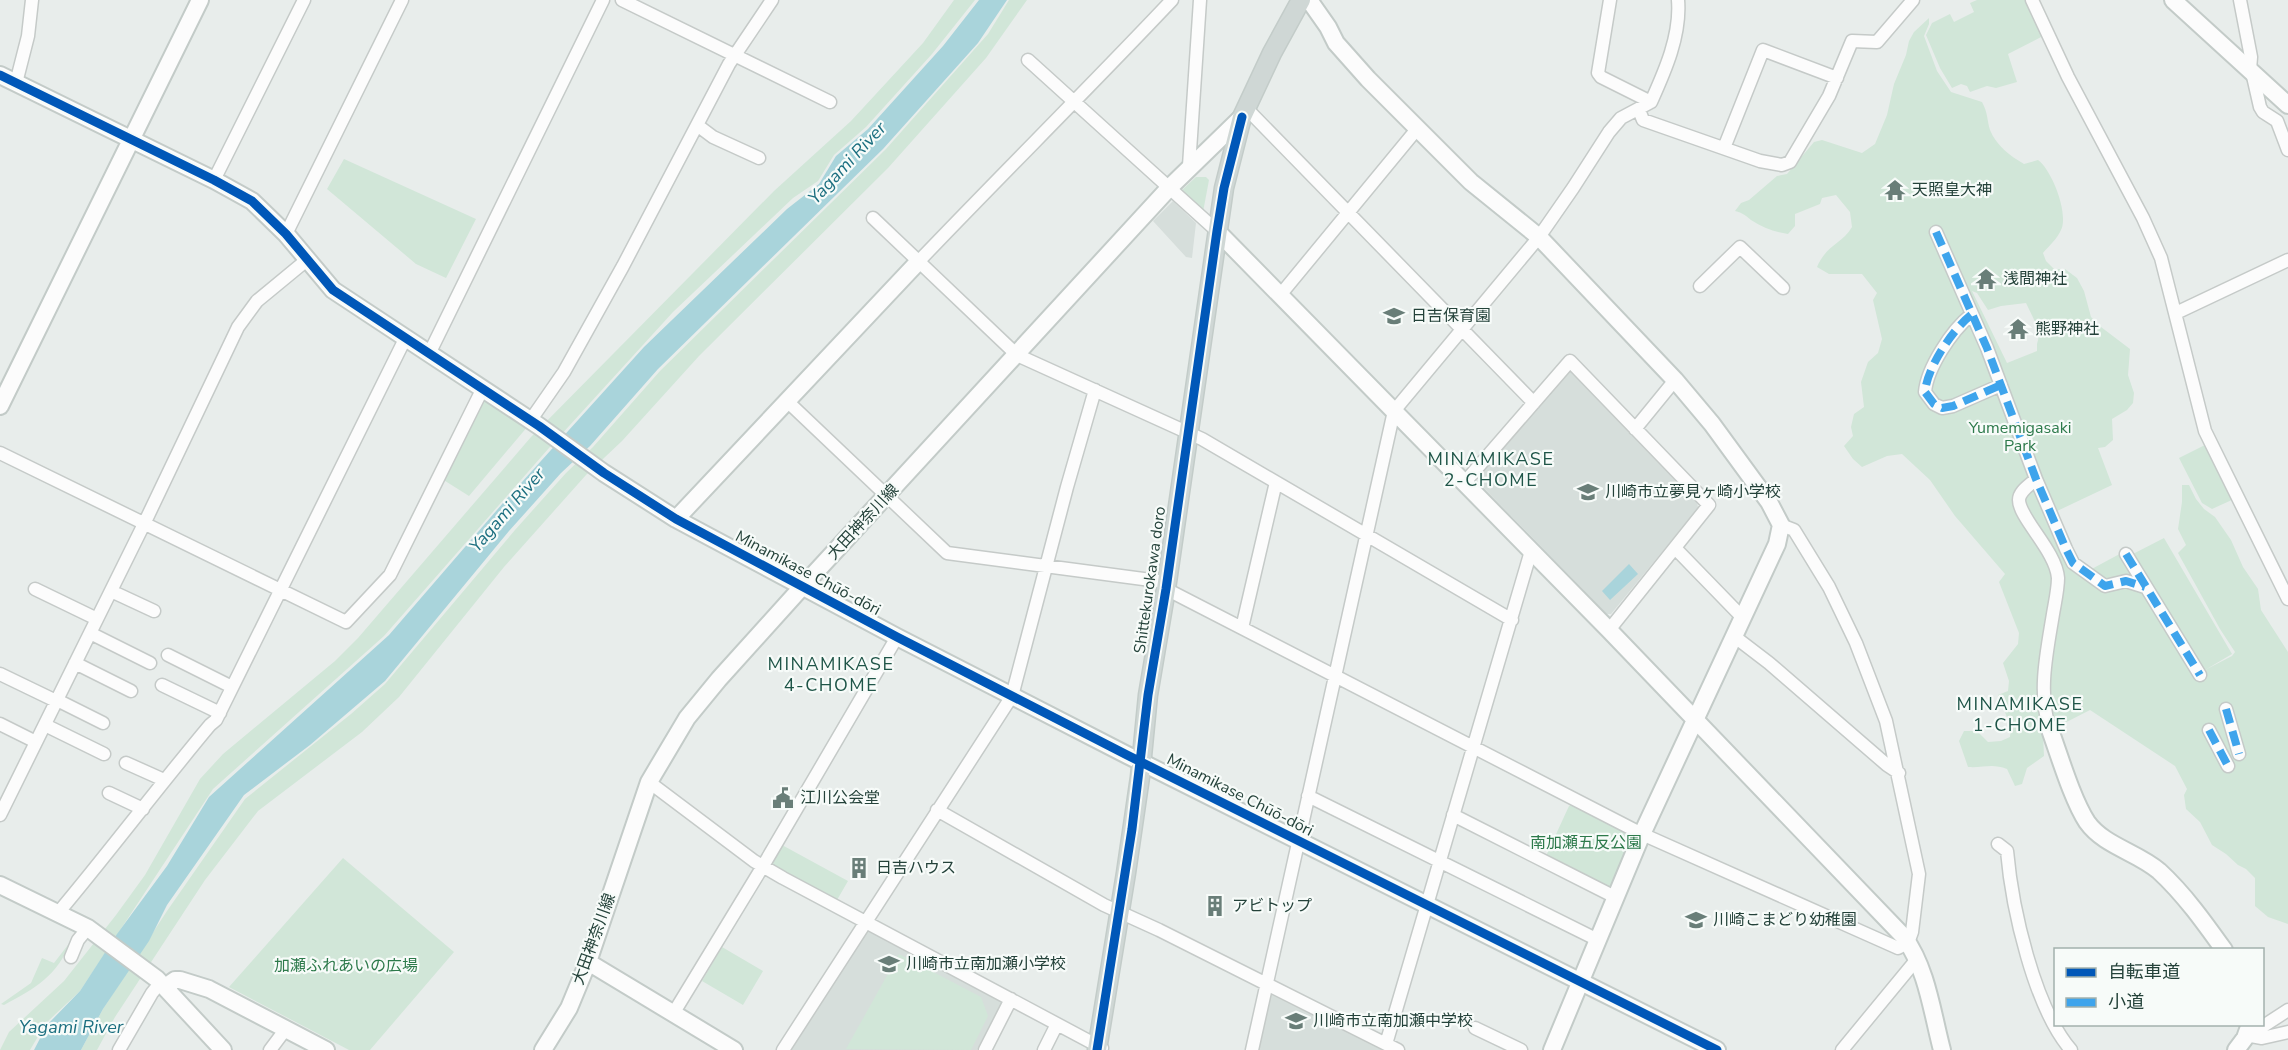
<svg xmlns="http://www.w3.org/2000/svg" width="2288" height="1050" font-family="'Nunito Sans','Noto Sans JP',sans-serif">
<style>
.built{fill:#d6dedb}
.green{fill:#d1e6d8;fill-rule:evenodd}
.water{fill:#a9d4db}
.lines{fill:none;stroke-linecap:round;stroke-linejoin:round}
.street-casing{stroke:#c5cac8;stroke-width:15}
.secondary-casing{stroke:#c3cbc8;stroke-width:20}
.primary-casing{stroke:#c3ccc9;stroke-width:21}
.street{stroke:#fcfcfc;stroke-width:12}
.secondary{stroke:#fcfcfc;stroke-width:16}
.primary{stroke:#cfd7d5;stroke-width:18}
.quiet{stroke:#3ea4ec;stroke-width:8;stroke-dasharray:15 8;stroke-linecap:butt}
.cycleway-casing{stroke:#f7fbf9;stroke-width:13}
.cycleway{stroke:#0057b8;stroke-width:9}
.labels{text-anchor:middle;dominant-baseline:central;stroke-width:4.5;stroke-linejoin:round;paint-order:stroke}
.poi-label{font-size:16px;fill:#24423a;stroke:#f7fbf9;text-anchor:start}
.park-label{font-size:16px;fill:#2d7a4b;stroke:#f7fbf9}
.street-label{font-size:16px;fill:#24423a;stroke:#f7fbf9}
.water-label{font-size:18px;font-style:italic;fill:#1c6f80;stroke:#f7fbf9}
.neighbourhood-label{font-size:18px;letter-spacing:1.5px;fill:#1f5548;stroke:#f7fbf9}
</style>
<rect width="100%" height="100%" fill="#e8edeb"/>
<!-- built -->
<path class="built" d="M1173 201 1196 223 1192 258 1186 257 1153 221Z
M1567 371 1572 372 1697 501 1698 508 1611 614H1607L1478 482 1479 476Z
M867 928 1002 1001 1001 1006 977 1050H790Z
M1271 992 1386 1050H1257Z"/>
<!-- green -->
<path class="green" d="M954 0H975L932 54 866 127 834 155 818 181 793 198 673 312 549 448 384 636 213 789 80 991 46 1023 30 1050H0L9 1032 64 981 116 915 145 875 200 779 223 754 335 661 358 638 531 437 774 191 851 121 923 43Z
M1009 0H1027L986 58 888 168 699 356 622 441 586 475 504 567 399 697 362 732 258 811 205 880 115 1017 97 1050H81L103 1009 167 911 245 799 351 714 385 684 515 530 566 473 593 447 660 371 886 149 988 34Z
M1977 0H2027L2045 35 2008 54 2017 82 1996 88 1987 86 1970 92 1967 86 1961 84 1952 88 1940 68 1926 35 1932 23 1950 14 1954 22 1974 12 1970 3Z
M1929 18V24L1924 36 1937 71 1951 92 1982 102C1988 113 1987 120 1990 130 1996 145 2010 156 2024 164L2038 160C2052 170 2069 214 2061 230 2057 239 2049 246 2043 253L2046 261 2054 269H2065L2077 278 2084 291 2091 317 2101 327 2130 349 2128 375 2134 393 2133 403 2127 410 2112 419 2113 440 2105 447 2098 448 2112 485 2055 512 2073 558 2088 571 2127 550 2131 555 2164 538 2232 654 2205 670 2232 656 2235 652 2220 629 2178 553 2186 545 2178 529 2182 502V485H2189L2196 499 2204 509 2215 517 2231 540 2243 567 2258 589 2261 610 2288 652V924L2268 917 2255 906V878L2246 869 2238 865 2226 854 2212 845 2200 822 2186 809 2184 795 2187 789 2175 766 2090 710 2043 734 2044 756 2027 768 2022 784 2015 786 2007 769C1992 763 1984 768 1968 767L1959 741 1964 731H1977L1988 742 2001 741 2010 737 2011 727 1998 695 2008 691 2009 681 2003 663 2018 644 2019 633 1999 582 2005 574 1955 516 1930 480 1902 454 1887 456 1862 467 1853 459 1844 446 1853 436 1851 427 1854 414 1864 407 1861 382 1868 362 1878 353 1882 339 1873 300 1877 293 1862 274H1829L1817 267C1827 244 1841 245 1852 227L1850 212 1836 195 1822 198 1820 204 1795 214V226L1788 234C1775 232 1763 228 1751 220 1745 215 1743 213 1735 211L1741 203 1749 200 1777 176 1787 174 1814 142 1822 140 1862 153 1875 144 1887 115 1894 84 1906 55 1909 41 1914 32ZM1972 291 1977 293 1988 310 2001 306 2026 303 2040 332 2037 344V351L2007 363Z
M344 159 476 219 446 278 416 264 327 189Z
M1196 177H1206L1209 180 1203 212 1181 191Z
M481 396 528 426 469 496 442 479Z
M2207 444 2234 499 2212 509 2202 503 2179 458Z
M1573 804 1633 835 1613 887H1609L1546 856 1569 806Z
M782 845 848 881 837 900 772 865Z
M343 858 454 952 370 1050H349L229 987Z
M71 941C57 976 36 988 4 1005L1 1004 31 983 42 958 54 963Z
M722 947 763 971 743 1005 702 981Z
M899 954 981 997 988 1016 971 1050 846 1049Z"/>
<!-- water -->
<path class="water" d="M979 0H1007L978 43 883 149 658 369 590 446 561 473 509 531 385 681 310 745 244 795 167 905 149 941 103 1009 81 1050H34L47 1025 80 991 117 934 167 866 209 797 389 635 503 503 644 347 787 209 819 184 836 156 868 129 943 46Z
M1629 564 1638 574 1610 600 1602 591Z"/>
<g class="lines">
<defs>
<path id="street" d="M622 0 830 102
M1610 0 1598 73 1601 77 1651 102
M2032 0 2068 77 2143 218 2161 258 2205 431 2288 599
M2240 0 2251 57 2250 70
M1028 60 1217 231
M2252 72 2260 107 2263 112 2277 121 2288 150
M16 83 28 36 32 0
M1246 108 1534 403
M1639 110 1643 120 1760 161 1782 165 1790 162 1829 96 1852 41 1877 42 1913 0
M697 125 713 137 759 158
M1724 148 1763 50 1837 78
M1189 166 1200 0
M214 180 304 0
M873 218 1017 355 1202 439 1512 620
M1936 232 1987 348 2036 479 2066 549 2073 563 2105 586 2126 581 2145 587
M286 234 402 0
M919 261C1003 173 1089 88 1172 0
M1700 286 1740 247 1783 288
M1281 294 1417 129
M2176 313 2288 260
M1971 315C1952 330 1927 368 1925 392L1934 404 1942 408 1953 406 2001 385
M429 354 603 0
M787 401 947 553 1166 582
M530 421 564 372 623 266 729 64 772 0
M1635 429 1675 380
M0 453 346 622 390 575 482 390
M2036 479C2030 485 2019 491 2019 500 2019 518 2056 551 2058 578 2058 589 2055 602 2053 614 2047 651 2038 691 2049 727
M1465 482 1570 361 1709 505 1609 630
M1675 548 1743 618
M2126 554 2200 675
M35 589 97 619
M1166 589 1642 834 1898 948 1908 943 1912 932 1919 874 1886 721 1856 643 1829 587 1794 530 1781 525
M111 591 154 611
M1242 628 1276 482
M90 633 150 663
M1735 637 1769 663 1887 765 1899 773
M168 655 232 687
M75 663 131 691
M0 674 56 701
M162 685 220 713
M57 700 103 723
M2226 709 2239 754
M0 724 36 742
M45 725 104 754
M2209 730 2228 766
M126 763 164 780
M649 782 754 861 783 878 1102 1048
M109 793 143 809
M1308 796 1598 940
M937 810 1104 905 1159 930 1398 1050
M0 815 144 524 238 327 257 301 308 259
M1453 815 1615 897
M1998 844 2007 851C2012 908 2034 1007 2071 1050
M58 913C110 851 158 787 210 725L216 720 405 339
M71 957 78 940 88 928
M673 1014 763 866 897 637
M1475 1028 1521 1050
M2251 1036 2262 1038 2288 1032
M2245 1038 2288 1010
M1386 1044 1531 551
M119 1050 152 993 161 982
M270 1050 285 1030
M783 1050 1012 696 1067 487 1095 390
M985 1050 1011 999
M1044 1050 1057 1024
M1252 1050 1394 411 1539 237 1573 188 1609 132 1621 118 1651 102C1665 71 1681 35 1678 0
M1842 1050 1917 959"/>
<path id="secondary" d="M1309 0 1328 27 1336 43 1368 79 1471 182 1539 237 1675 380 1712 424 1769 502 1781 525 1777 544 1642 834 1552 1050
M2173 0 2288 105
M0 75 214 180 252 201 286 234 333 290 539 426 604 473 676 519 897 637 1127 755 1717 1050
M1217 231 1609 630 1904 937C1927 969 1932 1012 1942 1050
M0 406 200 0
M676 519 919 261
M2049 727C2059 754 2072 799 2087 822 2104 846 2137 852 2159 871 2184 894 2204 922 2224 950
M0 885 88 928 157 979 223 1050
M588 962 734 1050
M165 987 175 980H180L209 989 326 1050
M543 1050 569 1008 588 962 649 782 687 718 719 679 802 587 1170 187 1242 117
M2236 1050 2245 1038 2250 1024"/>
<path id="primary" d="M1097 1050 1126 873 1140 777 1148 695 1166 589 1224 188 1242 117 1272 53 1301 0"/>
</defs>
<!-- street casing -->
<use href="#street" class="street-casing"/>
<!-- secondary casing -->
<use href="#secondary" class="secondary-casing"/>
<!-- primary casing -->
<use href="#primary" class="primary-casing"/>
<!-- street -->
<use href="#street" class="street"/>
<!-- secondary -->
<use href="#secondary" class="secondary"/>
<!-- primary -->
<use href="#primary" class="primary"/>
<!-- quiet -->
<path class="quiet" d="M1936 232 1987 348 2036 479 2066 549 2073 563 2105 586 2126 581 2145 587
M1971 315C1952 330 1927 368 1925 392L1934 404 1942 408 1953 406 2001 385
M2126 554 2200 675
M2226 709 2239 754
M2209 730 2228 766"/>
<defs>
<path id="cycleway" d="M0 75 214 180 252 201 286 234 333 290 539 426 604 473 676 519 897 637 1127 755 1717 1050
M1097 1050 1132 829 1148 695 1166 589 1217 231 1224 188 1242 117"/>
</defs>
<!-- cycleway casing -->
<use href="#cycleway" class="cycleway-casing"/>
<!-- cycleway -->
<use href="#cycleway" class="cycleway"/>
</g>
<!-- icons -->
<defs>
<symbol id="temple-bare" viewBox="-9 -9 18 18"><path d="M0-6L5-2H3V0L6.5 2.5H4V6H1.5V3h-3V6H-4V2.5H-6.5L-3 0V-2H-5Z" fill="#697e78" stroke="#f7fbf9" stroke-width="2.5" paint-order="stroke"/></symbol>
<symbol id="school-bare" viewBox="-9 -9 18 18"><path d="M0-5L7-2L0 1L-7-2ZM-4 1L0 2.5L4 1V4Q0 6-4 4Z" fill="#697e78" stroke="#f7fbf9" stroke-width="2.5" paint-order="stroke"/></symbol>
<symbol id="civic-bare" viewBox="-9 -9 18 18"><path d="M-.6-6.5H3V-4.5H.6V-3L4-1V1h2V6H-6V1h2V-1L-.6-3ZM-1.2 2.5V6h2.4V2.5Z" fill="#697e78" stroke="#f7fbf9" stroke-width="2.5" paint-order="stroke"/></symbol>
<symbol id="building-bare" viewBox="-9 -9 18 18"><path d="M-4-6H4V6H1V3H-1V6H-4ZM-2.5-4.3h1.7v1.8h-1.7ZM.8-4.3h1.7v1.8H.8ZM-2.5-1h1.7V.8h-1.7ZM.8-1h1.7V.8H.8Z" fill="#697e78" stroke="#f7fbf9" stroke-width="2.5" paint-order="stroke"/></symbol>
</defs>
<g fill-rule="evenodd">
<use href="#temple-bare" x="1880" y="175" width="30" height="30"/>
<use href="#temple-bare" x="1971" y="264" width="30" height="30"/>
<use href="#school-bare" x="1379" y="301" width="30" height="30"/>
<use href="#temple-bare" x="2003" y="314" width="30" height="30"/>
<use href="#school-bare" x="1573" y="477" width="30" height="30"/>
<use href="#civic-bare" x="768" y="783" width="30" height="30"/>
<use href="#building-bare" x="844" y="853" width="30" height="30"/>
<use href="#building-bare" x="1200" y="891" width="30" height="30"/>
<use href="#school-bare" x="1681" y="905" width="30" height="30"/>
<use href="#school-bare" x="874" y="949" width="30" height="30"/>
<use href="#school-bare" x="1281" y="1006" width="30" height="30"/>
</g>
<g class="labels">
<!-- poi labels -->
<g class="poi-label">
<text x="1912" y="190">天照皇大神</text>
<text x="2003" y="279">浅間神社</text>
<text x="1411" y="316">日吉保育園</text>
<text x="2035" y="329">熊野神社</text>
<text x="1605" y="492">川崎市立夢見ヶ崎小学校</text>
<text x="800" y="798">江川公会堂</text>
<text x="876" y="868">日吉ハウス</text>
<text x="1232" y="906">アビトップ</text>
<text x="1713" y="920">川崎こまどり幼稚園</text>
<text x="906" y="964">川崎市立南加瀬小学校</text>
<text x="1313" y="1021">川崎市立南加瀬中学校</text>
</g>
<!-- park labels -->
<g class="park-label">
<text x="2020" y="428">Yumemigasaki<tspan x="2020" dy="18">Park</tspan></text>
<text x="1586" y="843">南加瀬五反公園</text>
<text x="346" y="966">加瀬ふれあいの広場</text>
</g>
<!-- street labels -->
<g class="street-label">
<text transform="translate(863 522) rotate(-47)">大田神奈川線</text>
<text transform="translate(808 573) rotate(28)">Minamikase Chūō-dōri</text>
<text transform="translate(1150 580) rotate(-82)">Shittekurokawa doro</text>
<text transform="translate(1240 795) rotate(27)">Minamikase Chūō-dōri</text>
<text transform="translate(594 939) rotate(-70)">大田神奈川線</text>
</g>
<!-- water labels -->
<g class="water-label">
<text transform="translate(847 163) rotate(-47)">Yagami River</text>
<text transform="translate(507 510) rotate(-49)">Yagami River</text>
<text x="71" y="1027">Yagami River</text>
</g>
<!-- neighbourhood labels -->
<g class="neighbourhood-label">
<text x="1491" y="459">MINAMIKASE<tspan x="1491" dy="21">2-CHOME</tspan></text>
<text x="831" y="664">MINAMIKASE<tspan x="831" dy="21">4-CHOME</tspan></text>
<text x="2020" y="704">MINAMIKASE<tspan x="2020" dy="21">1-CHOME</tspan></text>
</g>
</g>
<!-- legend -->
<rect x="2054" y="948" width="210" height="78" fill="#f7fbf9" stroke="#a3b1ad" stroke-width="1.5"/>
<rect x="2066" y="968" width="30" height="9" fill="#0057b8" stroke="#a3b1ad" stroke-width="1.5"/>
<text x="2108" y="978" font-size="18" fill="#24423a">自転車道</text>
<rect x="2066" y="998" width="30" height="9" fill="#3ea4ec" stroke="#a3b1ad" stroke-width="1.5"/>
<text x="2108" y="1008" font-size="18" fill="#24423a">小道</text>
</svg>
